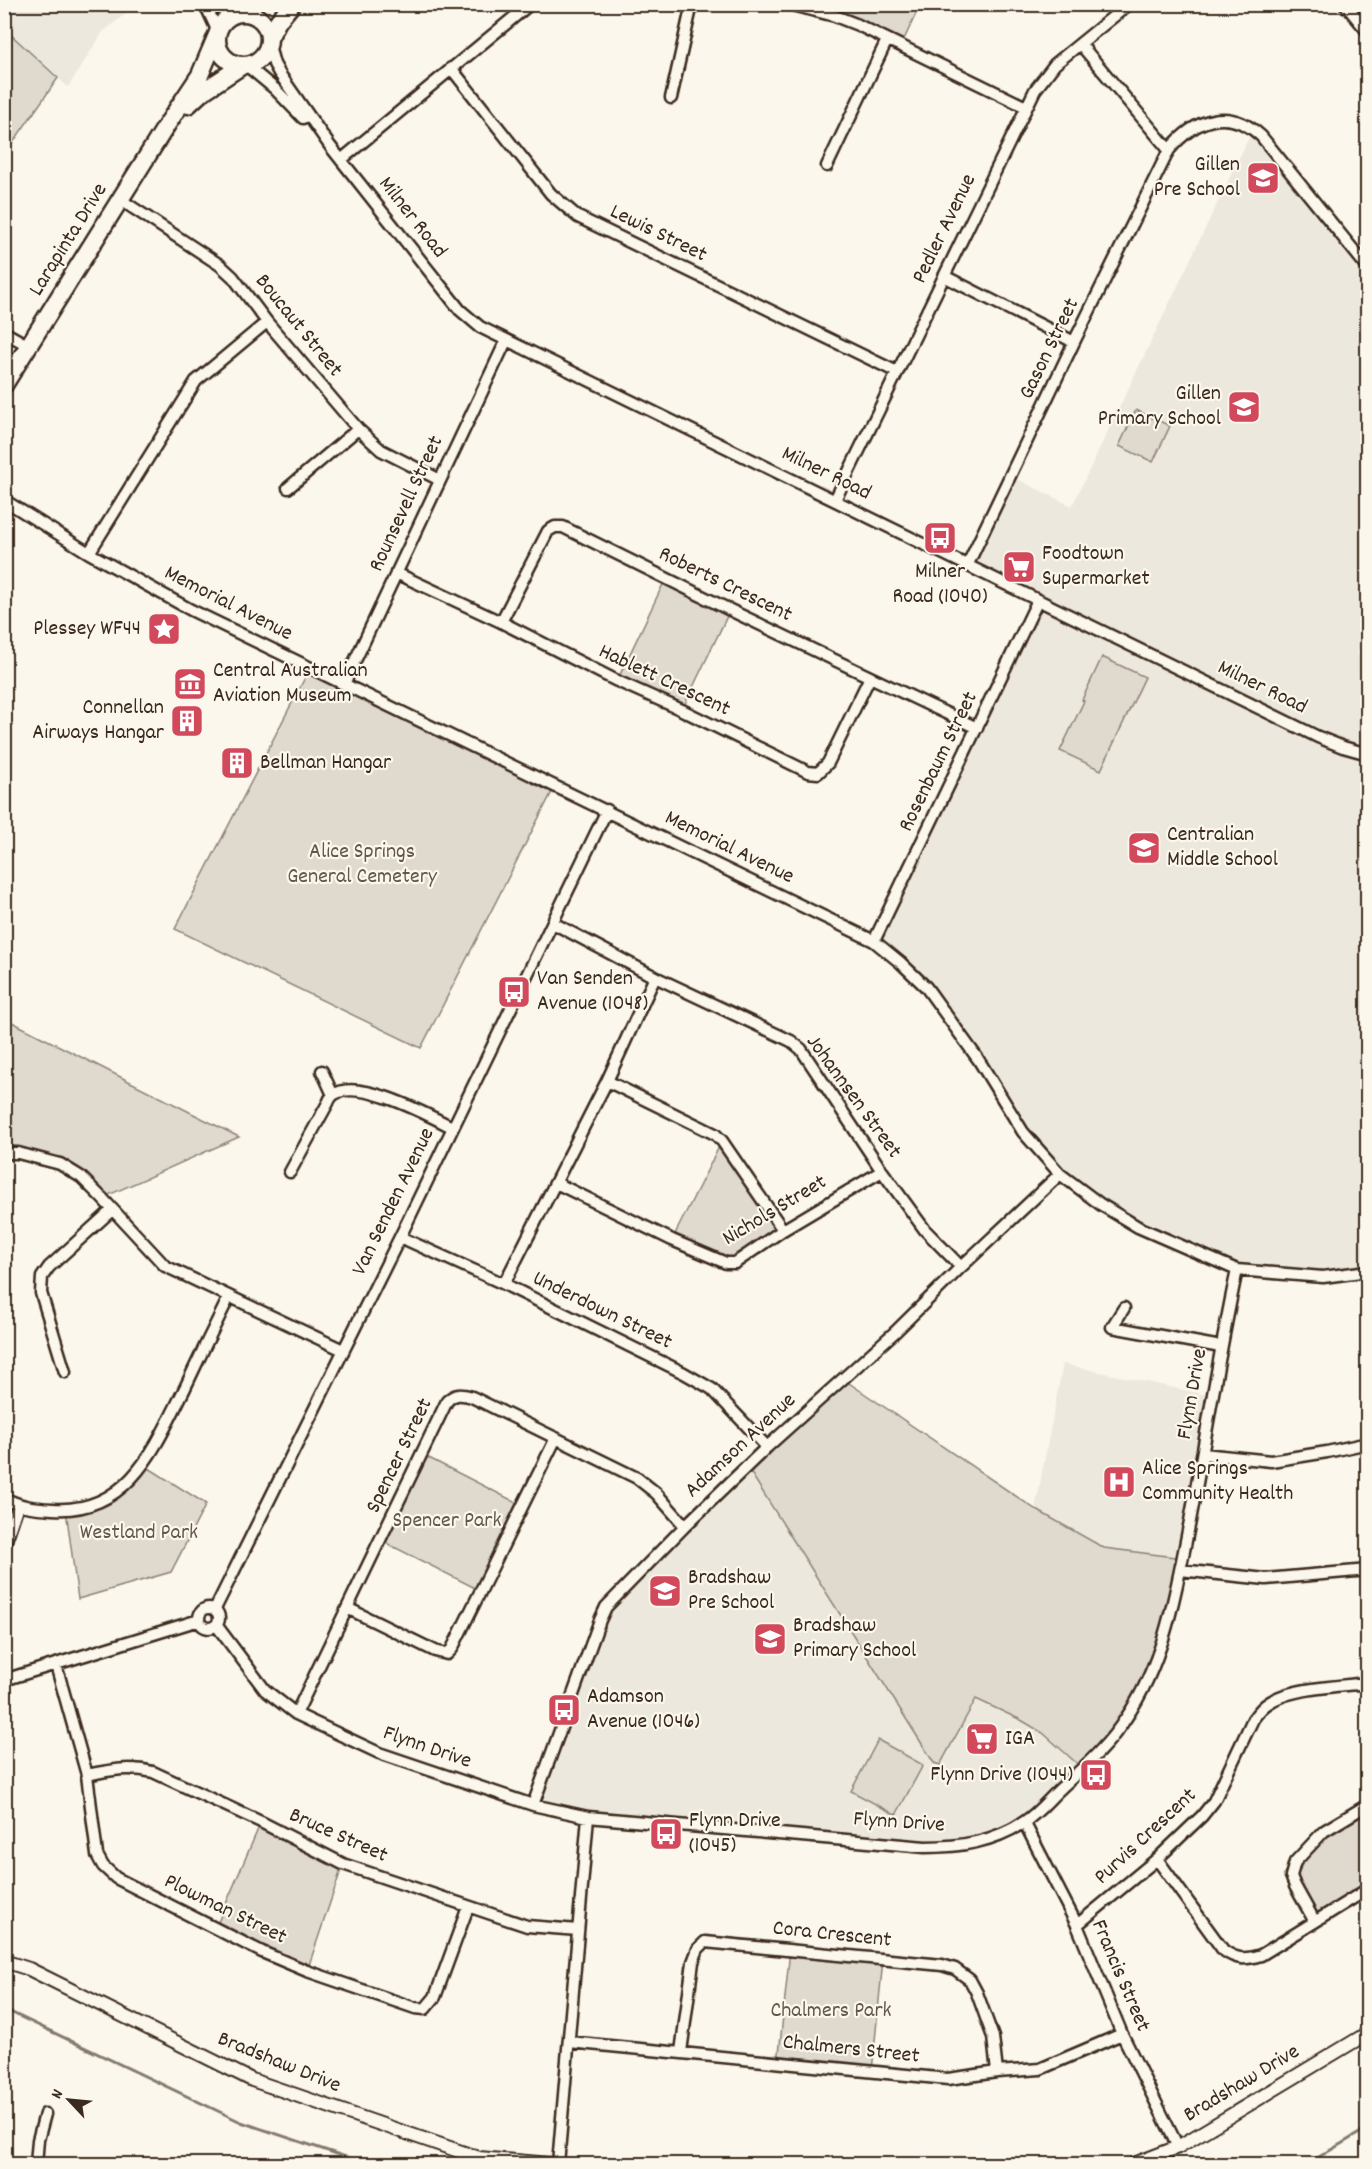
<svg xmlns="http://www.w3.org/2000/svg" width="1372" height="2169" font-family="Dekko,sans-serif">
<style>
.built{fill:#ede8dd}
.green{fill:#dfd9ce;stroke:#8d8276;stroke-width:1.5}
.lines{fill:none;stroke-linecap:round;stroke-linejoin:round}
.stream{stroke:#85796d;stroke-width:3}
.minor-casing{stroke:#3b2a1e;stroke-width:15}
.tertiary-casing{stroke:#3b2a1e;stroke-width:16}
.primary-casing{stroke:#3b2a1e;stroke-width:21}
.minor{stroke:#fbf7ec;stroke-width:10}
.tertiary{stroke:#fbf7ec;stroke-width:12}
.primary{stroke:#fbf7ec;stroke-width:16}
.labels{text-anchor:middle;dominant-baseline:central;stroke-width:4.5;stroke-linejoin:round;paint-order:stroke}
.poi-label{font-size:22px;fill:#3b2a1e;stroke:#fbf7ec;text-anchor:start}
.street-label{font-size:22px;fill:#3b2a1e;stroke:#fbf7ec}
.park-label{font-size:22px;fill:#64564a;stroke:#fbf7ec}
</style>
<rect width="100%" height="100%" fill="#fbf7ec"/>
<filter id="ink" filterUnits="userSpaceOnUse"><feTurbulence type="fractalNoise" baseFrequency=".0167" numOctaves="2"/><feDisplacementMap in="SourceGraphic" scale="12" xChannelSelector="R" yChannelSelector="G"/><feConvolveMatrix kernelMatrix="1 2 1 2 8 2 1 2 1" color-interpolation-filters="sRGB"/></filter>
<g filter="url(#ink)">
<!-- built -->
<path class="built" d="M4 5H136L103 32 68 87 8 33H5Z
M1253 129 1367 268 1368 633 1357 654 1368 659 1367 1271 1323 1277 1237 1270 1138 1227 1060 1174 1023 1132 926 987 874 941 1038 600 967 566 1011 476 1072 506Z
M1063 1364 1212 1396 1182 1558 1104 1548 1035 1509Z
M747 1467 934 1763 940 1765 976 1699 1021 1720 1043 1733 1083 1769 1024 1822 956 1847 588 1817 534 1805 600 1620Z"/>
<!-- green -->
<path class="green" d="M816 5H920L901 46 814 11Z
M8 32 58 78 5 154 4 33Z
M1136 410 1170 426 1153 462 1119 446Z
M666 578 730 610 682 710 617 681Z
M1102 657 1145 677 1101 770 1060 751 1084 701 1082 700Z
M310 668 554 788 421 1048 175 929Z
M4 1018 239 1137 102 1198 60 1164 5 1153Z
M722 1141 783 1230 735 1263 672 1240Z
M843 1379 1035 1509 1104 1548 1182 1558 1144 1688 1083 1769 1043 1733 1021 1720 976 1699 940 1765 934 1763 747 1467Z
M421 1454 523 1506 481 1591 380 1540Z
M144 1465 206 1504 171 1572 78 1599 66 1510 89 1506Z
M878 1740 923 1765 896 1815 851 1791Z
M1367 1808V1889L1315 1922 1295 1886V1862L1324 1831Z
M261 1822 343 1864 307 1971 216 1927Z
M790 1950 883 1960 872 2071 778 2063Z"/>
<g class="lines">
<!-- stream -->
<path class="stream" d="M4 2009 241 2122 367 2164
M1307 2164 1368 2128"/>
<defs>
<path id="minor" d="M205 4 218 32
M223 4 236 14
M788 4 835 16 858 25 1026 107
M1345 4 1368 32
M268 42 274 64 279 73 330 146 460 310 480 327 1318 737 1343 747 1368 754
M1081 45 1169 150
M246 65 275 89 303 118
M451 68 551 194 578 217 897 372
M671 98 692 4
M341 160 530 4
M827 166 887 40
M121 200 220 265 233 277 267 322 358 429 381 450 440 480
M944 276 1074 342
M4 332 29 346
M288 488 358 429
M4 500 89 553 191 610 874 941 901 963 926 987 978 1059 1023 1132 1060 1174 1100 1204 1138 1227 1237 1270 1323 1277 1368 1271
M835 500 1035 90 1055 64 1129 4
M89 553 196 381 267 322
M967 566 1074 342 1169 150C1195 119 1228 106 1261 136L1368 268
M396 573 501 622 617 681 682 710 808 772 818 773 828 763 870 677
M501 622 548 531 555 527H563L730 610 977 728
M344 684 506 341
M553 923 655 977 791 1041 801 1049 882 1171 925 1230 961 1267
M874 941 1038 600
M322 1071 333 1095
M607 1081 715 1134 722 1141 783 1230
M4 1153H18L60 1164 81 1177 102 1198 165 1266 343 1350
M290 1172 328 1103C329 1100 331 1097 333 1095 358 1077 428 1115 452 1127
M556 1183 672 1240 726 1263H735L783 1230 882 1171
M400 1237 504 1284 684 1373 712 1389 767 1447
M504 1284 607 1081 655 977
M1124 1308 1112 1327 1221 1347
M65 1372 41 1293 42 1277 49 1267 112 1210
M1203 1454 1271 1461 1327 1452 1368 1443
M4 1498C21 1507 35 1508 53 1509 130 1514 156 1445 185 1388 199 1358 214 1327 229 1297
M4 1546 18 1505
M1180 1570 1266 1579 1368 1570
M199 1618a10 10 0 1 1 20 0a10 10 0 1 1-20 0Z
M347 1608 435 1651 447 1654 452 1649 556 1438
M215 1609 400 1237 607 810
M217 1626 265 1690 296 1714 379 1753 533 1805 588 1817 925 1847C960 1847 994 1842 1024 1822 1038 1813 1049 1799 1061 1788 1085 1766 1109 1745 1126 1718 1166 1659 1176 1589 1190 1521 1206 1437 1219 1353 1237 1270
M56 1665 87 1775 97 1855 103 1866 116 1878 262 1952 307 1971 415 2008 425 2009 435 1997 468 1907
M4 1680 199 1620
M296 1714 447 1401C455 1393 461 1394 472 1397L637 1478 656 1493 685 1526
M87 1775C110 1770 130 1766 153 1772L261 1822 343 1864 527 1926 578 1930
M533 1805 600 1620 606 1607 685 1526 767 1447 895 1332 961 1267 1060 1174
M1024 1822 1077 1925 1122 2034 1178 2147
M1157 1859 1223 1950C1237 1960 1245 1960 1261 1955L1368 1889
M1315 1922 1295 1886 1291 1876 1295 1862 1324 1831 1364 1807 1368 1808
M1077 1925 1157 1859 1202 1816 1214 1801 1253 1719C1258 1712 1263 1706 1270 1702 1290 1688 1342 1686 1368 1683
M569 2042 948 2079 997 2072 1040 2069 1122 2034
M681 2052 693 1962 698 1949 705 1942 942 1965 955 1969 970 1980 977 1993 993 2037 997 2072
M36 2164 38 2140 45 2114
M558 2164 588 1817"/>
<path id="tertiary" d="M4 1961 29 1969 252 2080 479 2158 551 2164
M1134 2164 1178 2147 1368 2033"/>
<path id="primary" d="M217 39a26 26 0 1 1 52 0a26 26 0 1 1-52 0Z
M269 38 278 21 292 4
M188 105 202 92 243 65
M4 385 168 123 200 75 217 35"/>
</defs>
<!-- minor casing -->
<use href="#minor" class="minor-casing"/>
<!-- tertiary casing -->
<use href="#tertiary" class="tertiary-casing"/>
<!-- primary casing -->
<use href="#primary" class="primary-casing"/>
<!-- minor -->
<use href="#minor" class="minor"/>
<!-- tertiary -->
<use href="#tertiary" class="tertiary"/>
<!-- primary -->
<use href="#primary" class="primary"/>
</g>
</g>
<!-- icons -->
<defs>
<symbol id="school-square" viewBox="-11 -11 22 22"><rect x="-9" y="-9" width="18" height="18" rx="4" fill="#d1495b" stroke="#fbf7ec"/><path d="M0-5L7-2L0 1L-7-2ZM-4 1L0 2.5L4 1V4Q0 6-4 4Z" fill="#fff"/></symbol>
<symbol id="bus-square" viewBox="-11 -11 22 22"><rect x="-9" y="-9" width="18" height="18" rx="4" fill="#d1495b" stroke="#fbf7ec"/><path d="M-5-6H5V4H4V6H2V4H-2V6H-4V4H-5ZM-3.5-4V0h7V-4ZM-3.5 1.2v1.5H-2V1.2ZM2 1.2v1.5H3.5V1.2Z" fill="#fff"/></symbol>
<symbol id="supermarket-square" viewBox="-11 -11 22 22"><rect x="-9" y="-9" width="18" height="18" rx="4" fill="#d1495b" stroke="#fbf7ec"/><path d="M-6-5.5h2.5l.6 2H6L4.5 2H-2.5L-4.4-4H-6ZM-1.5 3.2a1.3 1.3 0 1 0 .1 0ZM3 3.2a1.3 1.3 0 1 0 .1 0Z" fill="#fff"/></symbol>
<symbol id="sight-square" viewBox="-11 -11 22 22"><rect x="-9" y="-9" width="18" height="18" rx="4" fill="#d1495b" stroke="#fbf7ec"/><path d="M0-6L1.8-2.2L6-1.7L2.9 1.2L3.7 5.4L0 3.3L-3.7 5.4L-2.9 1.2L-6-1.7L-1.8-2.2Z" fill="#fff"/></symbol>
<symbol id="museum-square" viewBox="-11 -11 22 22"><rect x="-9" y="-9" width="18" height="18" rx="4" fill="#d1495b" stroke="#fbf7ec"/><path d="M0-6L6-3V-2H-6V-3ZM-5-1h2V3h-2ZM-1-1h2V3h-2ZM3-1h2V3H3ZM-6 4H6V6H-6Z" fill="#fff"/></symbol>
<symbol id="building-square" viewBox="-11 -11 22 22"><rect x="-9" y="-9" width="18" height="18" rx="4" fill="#d1495b" stroke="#fbf7ec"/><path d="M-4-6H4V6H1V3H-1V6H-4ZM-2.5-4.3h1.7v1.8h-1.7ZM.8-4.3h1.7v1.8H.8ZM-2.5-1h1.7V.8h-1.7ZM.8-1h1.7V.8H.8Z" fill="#fff"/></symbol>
<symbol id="hospital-square" viewBox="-11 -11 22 22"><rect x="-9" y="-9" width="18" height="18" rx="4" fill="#d1495b" stroke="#fbf7ec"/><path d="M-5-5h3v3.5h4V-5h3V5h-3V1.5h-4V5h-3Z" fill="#fff"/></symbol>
</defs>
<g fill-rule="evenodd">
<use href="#school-square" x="1244" y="159" width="38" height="38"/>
<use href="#school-square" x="1225" y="388" width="38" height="38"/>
<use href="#bus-square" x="921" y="519" width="38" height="38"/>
<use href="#supermarket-square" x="1000" y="548" width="38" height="38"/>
<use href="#sight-square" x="145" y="610" width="38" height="38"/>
<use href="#museum-square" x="171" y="665" width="38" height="38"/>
<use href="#building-square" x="168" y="702" width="38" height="38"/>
<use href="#building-square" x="218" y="744" width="38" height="38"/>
<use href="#school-square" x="1125" y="829" width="38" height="38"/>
<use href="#bus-square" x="495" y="973" width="38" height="38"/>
<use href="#hospital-square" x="1100" y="1463" width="38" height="38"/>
<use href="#school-square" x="646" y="1572" width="38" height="38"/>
<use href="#school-square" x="751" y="1620" width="38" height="38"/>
<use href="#bus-square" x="545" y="1691" width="38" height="38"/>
<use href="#supermarket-square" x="963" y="1720" width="38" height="38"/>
<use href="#bus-square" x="1077" y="1756" width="38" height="38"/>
<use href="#bus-square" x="647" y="1815" width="38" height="38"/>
</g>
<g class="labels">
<!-- poi labels -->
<g class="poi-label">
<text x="1240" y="165" text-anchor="end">Gillen<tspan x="1240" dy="25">Pre School</tspan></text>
<text x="1221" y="394" text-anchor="end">Gillen<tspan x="1221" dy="25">Primary School</tspan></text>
<text x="1042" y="554">Foodtown<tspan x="1042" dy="25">Supermarket</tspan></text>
<text x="940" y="572" text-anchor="middle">Milner<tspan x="940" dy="25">Road (1040)</tspan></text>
<text x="141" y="629" text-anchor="end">Plessey WF44</text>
<text x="213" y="671">Central Australian<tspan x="213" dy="25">Aviation Museum</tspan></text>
<text x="164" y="708" text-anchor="end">Connellan<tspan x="164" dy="25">Airways Hangar</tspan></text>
<text x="260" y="763">Bellman Hangar</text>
<text x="1167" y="835">Centralian<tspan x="1167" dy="25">Middle School</tspan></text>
<text x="537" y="979">Van Senden<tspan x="537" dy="25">Avenue (1048)</tspan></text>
<text x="1142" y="1469">Alice Springs<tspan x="1142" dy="25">Community Health</tspan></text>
<text x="688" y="1578">Bradshaw<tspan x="688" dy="25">Pre School</tspan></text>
<text x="793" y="1626">Bradshaw<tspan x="793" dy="25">Primary School</tspan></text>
<text x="587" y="1697">Adamson<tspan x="587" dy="25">Avenue (1046)</tspan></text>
<text x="1005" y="1739">IGA</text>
<text x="1073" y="1775" text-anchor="end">Flynn Drive (1044)</text>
<text x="689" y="1821">Flynn Drive<tspan x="689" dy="25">(1045)</tspan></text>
</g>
<!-- street labels -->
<g class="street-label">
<text transform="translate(412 218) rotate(52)">Milner Road</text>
<text transform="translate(945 229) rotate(-64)">Pedler Avenue</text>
<text transform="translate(658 234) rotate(26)">Lewis Street</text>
<text transform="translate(69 240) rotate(-58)">Larapinta Drive</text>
<text transform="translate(298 326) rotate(51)">Boucaut Street</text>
<text transform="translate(1050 349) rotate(-64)">Gason Street</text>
<text transform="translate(826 474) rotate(26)">Milner Road</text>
<text transform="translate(407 504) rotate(-65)">Rounsevell Street</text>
<text transform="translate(725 585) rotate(26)">Roberts Crescent</text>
<text transform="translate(228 604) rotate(27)">Memorial Avenue</text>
<text transform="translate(664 681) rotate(25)">Hablett Crescent</text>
<text transform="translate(1262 688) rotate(26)">Milner Road</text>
<text transform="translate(939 762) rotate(-64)">Rosenbaum Street</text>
<text transform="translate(729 848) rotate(26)">Memorial Avenue</text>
<text transform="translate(853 1097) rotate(54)">Johannsen Street</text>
<text transform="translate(394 1202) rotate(-64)">Van Senden Avenue</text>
<text transform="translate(775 1211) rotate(-31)">Nichols Street</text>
<text transform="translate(602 1311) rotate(26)">Underdown Street</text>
<text transform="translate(1193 1394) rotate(-80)">Flynn Drive</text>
<text transform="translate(741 1446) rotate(-43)">Adamson Avenue</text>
<text transform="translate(400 1456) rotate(-64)">Spencer Street</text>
<text transform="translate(427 1748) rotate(19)">Flynn Drive</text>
<text transform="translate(899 1823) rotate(4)">Flynn Drive</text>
<text transform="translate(338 1836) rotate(24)">Bruce Street</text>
<text transform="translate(1146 1837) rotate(-43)">Purvis Crescent</text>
<text transform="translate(225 1910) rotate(26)">Plowman Street</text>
<text transform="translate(832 1935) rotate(6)">Cora Crescent</text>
<text transform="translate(1120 1976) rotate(67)">Francis Street</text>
<text transform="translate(851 2050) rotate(6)">Chalmers Street</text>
<text transform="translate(279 2063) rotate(22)">Bradshaw Drive</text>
<text transform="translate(1242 2084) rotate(-31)">Bradshaw Drive</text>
</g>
<!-- park labels -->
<g class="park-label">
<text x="362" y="852">Alice Springs<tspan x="362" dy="25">General Cemetery</tspan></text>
<text x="447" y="1521">Spencer Park</text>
<text x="139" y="1533">Westland Park</text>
<text x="831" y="2011">Chalmers Park</text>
</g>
</g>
<!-- margin -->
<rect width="1372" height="2169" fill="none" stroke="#fbf7ec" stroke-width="24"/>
<rect x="12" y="12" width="1348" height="2145" fill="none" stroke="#3b2a1e" stroke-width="2" filter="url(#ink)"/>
<!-- north arrow -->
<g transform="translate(69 2100) rotate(296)" stroke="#fbf7ec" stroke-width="4.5" paint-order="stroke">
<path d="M0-4.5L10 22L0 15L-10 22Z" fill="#3b2a1e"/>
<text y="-9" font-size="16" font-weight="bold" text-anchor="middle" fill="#3b2a1e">N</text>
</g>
</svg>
